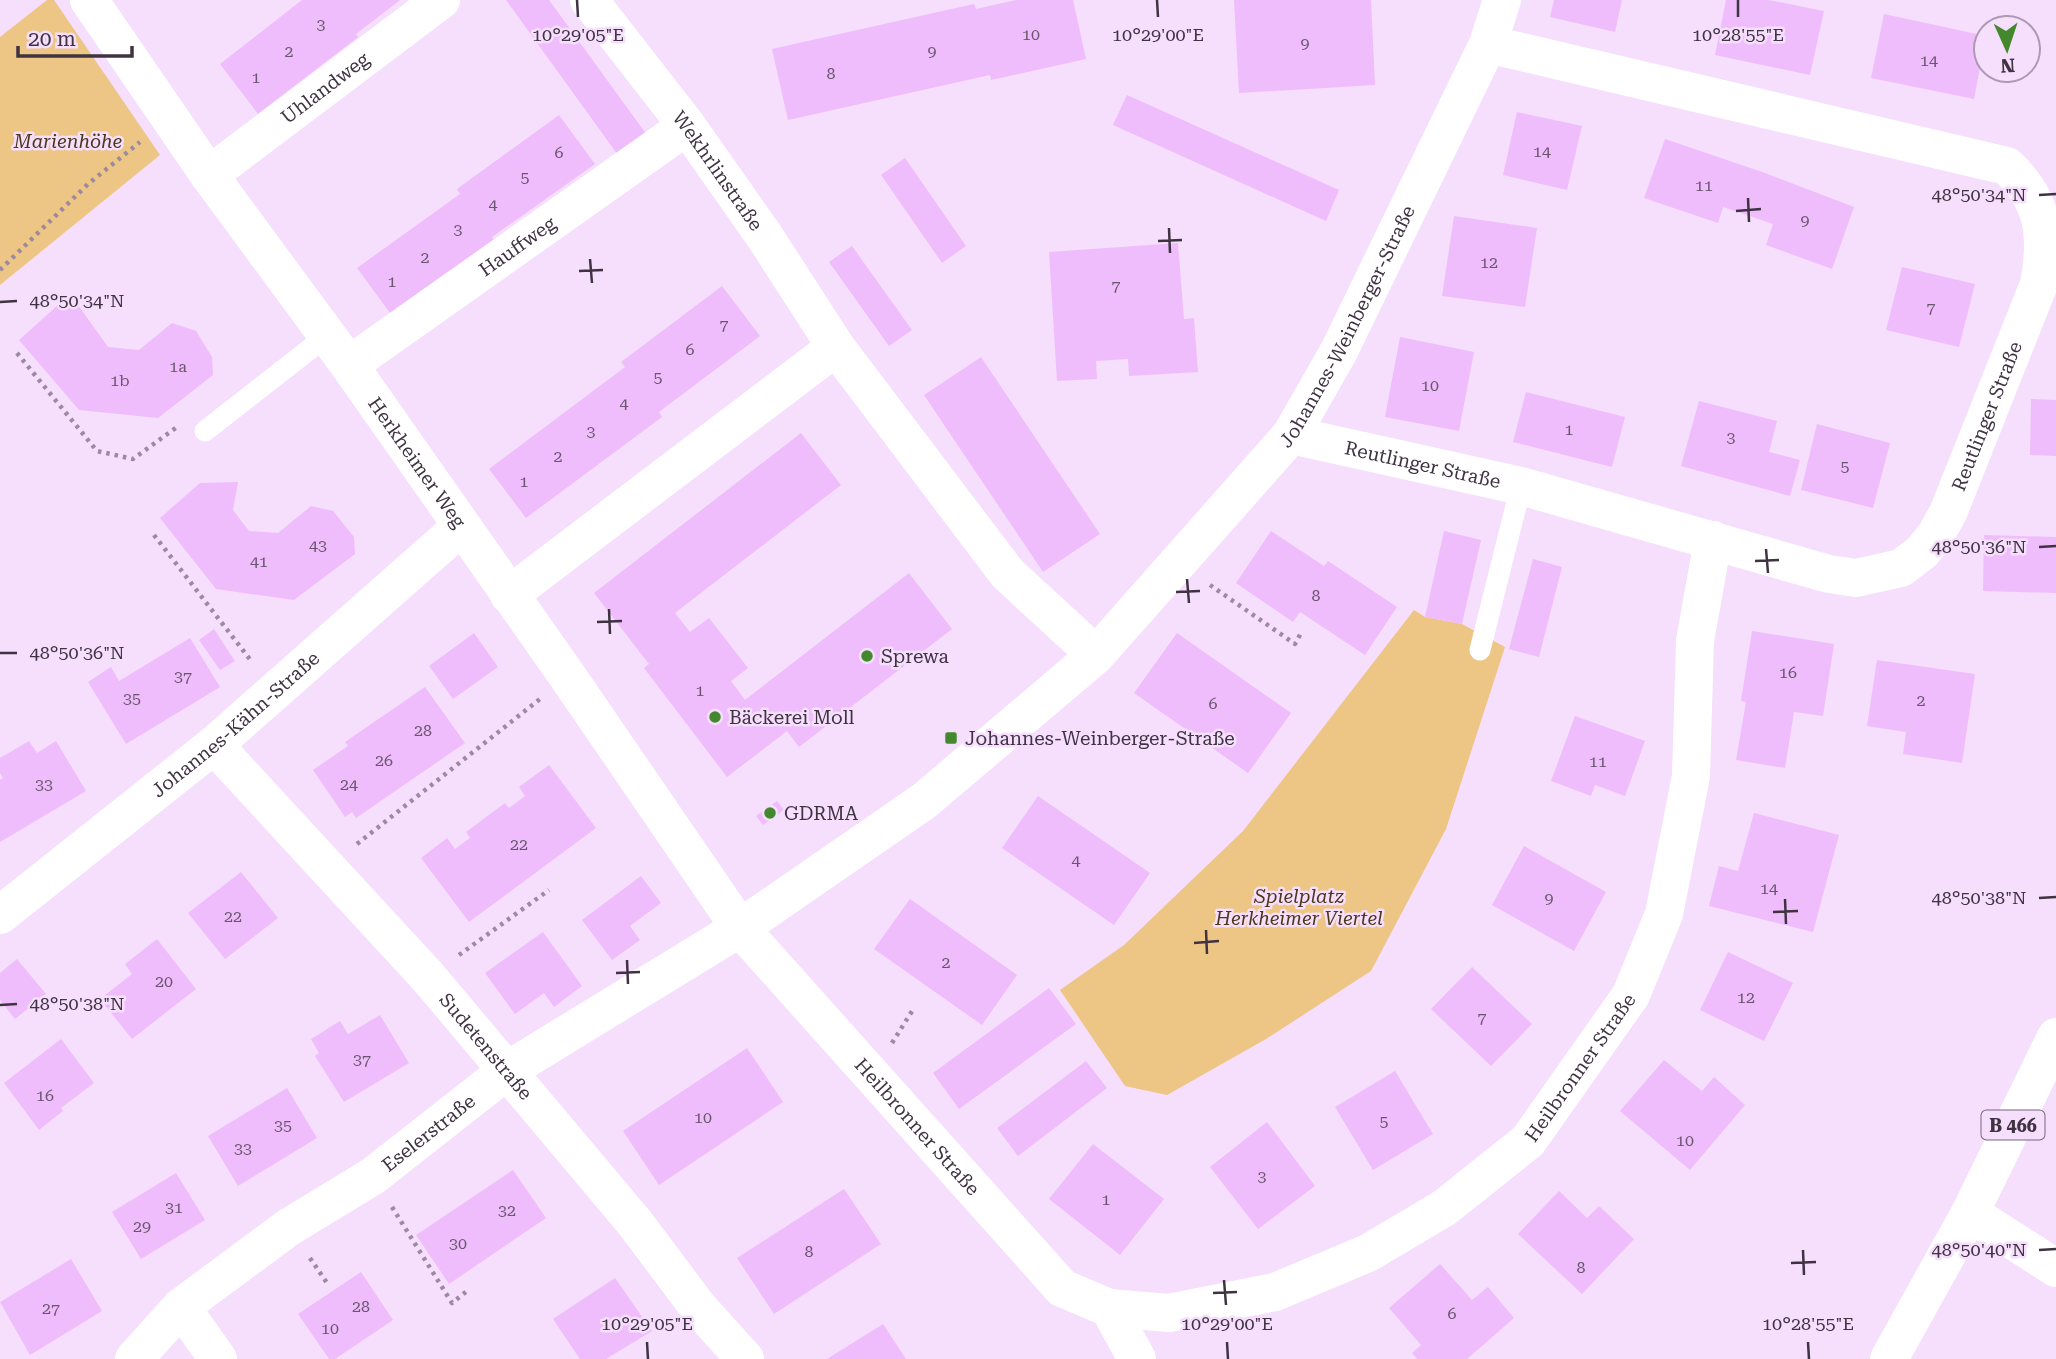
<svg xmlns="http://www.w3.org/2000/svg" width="2056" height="1359" font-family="'Roboto Serif',serif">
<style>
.green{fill:#edc584}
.building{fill:#efbdfc}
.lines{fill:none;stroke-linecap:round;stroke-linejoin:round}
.path{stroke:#9c8aa1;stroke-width:4.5;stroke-dasharray:3.5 5;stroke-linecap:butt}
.lane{stroke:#fff;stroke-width:21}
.street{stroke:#fff;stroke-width:38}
.primary{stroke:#fff;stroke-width:38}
.ticks{fill:none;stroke:#3f3342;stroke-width:2.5}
.poi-dot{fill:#43882d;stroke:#f6defd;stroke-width:2.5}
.labels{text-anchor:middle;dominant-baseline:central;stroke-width:5;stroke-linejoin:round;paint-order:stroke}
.number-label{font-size:16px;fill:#6b5670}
.shield{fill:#f6defd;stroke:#76667a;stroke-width:2}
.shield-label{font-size:18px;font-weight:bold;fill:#3f3342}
.street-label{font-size:19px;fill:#3f3342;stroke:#f6defd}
.park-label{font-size:19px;font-style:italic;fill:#4a3819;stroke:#f6defd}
.poi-label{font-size:19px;fill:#3f3342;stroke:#f6defd;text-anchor:start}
.ticks-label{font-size:18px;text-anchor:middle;fill:#3f3342;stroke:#f6defd;stroke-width:5;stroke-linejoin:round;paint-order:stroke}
</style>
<rect width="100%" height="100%" fill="#f6defd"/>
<!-- green -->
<path class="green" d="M47 0H54L160 155 0 285V37Z
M1414 610 1425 617 1462 624 1505 647 1446 829 1371 971 1266 1039 1167 1095 1125 1086 1060 990 1124 945 1243 831Z"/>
<!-- building -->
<path class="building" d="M302 0H400L356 34 358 37 258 114 220 64Z
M506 0H549L652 142 623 162Z
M1016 0H1073L1086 59 991 80 990 75 788 120 772 49 974 4 976 9Z
M1234 0H1371L1375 85 1239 93Z
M1554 0H1622L1615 32 1550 17Z
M1726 0H1769L1824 11 1810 75 1715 55Z
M1884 14 1986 36 1974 99 1871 78Z
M1127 95 1339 190 1326 221 1113 125Z
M1517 112 1582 126 1567 190 1503 175Z
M559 115 595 164 492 237 496 243 393 317 357 268 460 194 457 189Z
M1665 139 1765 173 1854 207 1832 269 1766 245 1773 224 1723 207 1718 223 1644 198Z
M905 158 966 246 942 263 881 175Z
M1454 216 1537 228 1525 307 1442 296Z
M1178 243 1184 319 1194 318 1198 372 1129 376 1128 359 1096 361 1097 379 1057 381 1049 252Z
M852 246 912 330 889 346 829 262Z
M1902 267 1975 284 1959 347 1886 330Z
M722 286 760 336 659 412 662 417 526 518 489 469 625 367 621 362Z
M58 305H78L108 347 139 350 172 323 196 331 212 357 213 375 158 418 79 410 19 340Z
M1400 337 1474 352 1459 431 1385 417Z
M981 357 1100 534 1043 572 924 395Z
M1526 392 1625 417 1612 467 1513 442Z
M2031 399 2056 400V456L2030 455Z
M1699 401 1777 421 1769 452 1800 460 1790 496 1681 466Z
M1817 424 1890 443 1873 508 1801 490Z
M801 433 841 485 675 613 690 632 709 618 748 668 731 681 745 700 909 573 952 629 799 747 787 731 727 777 644 668 649 664 594 593Z
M238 482 233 510 249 531 278 533 311 506 333 511 354 537 355 554 294 600 216 589 160 518 200 483Z
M1271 531 1324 566 1328 561 1397 607 1365 655 1300 612 1293 622 1236 583Z
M1444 531 1481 540 1462 624 1425 617Z
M1984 535 2056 537V593L1983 591Z
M1533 559 1562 567 1539 657 1509 649Z
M214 629 235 661 220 670 199 640Z
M1752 631 1834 644 1823 716 1794 712 1785 768 1736 760 1746 702 1741 701Z
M474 633 498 667 453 699 429 666Z
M1177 633 1291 713 1248 773 1134 693Z
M190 638 220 687 126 744 88 682 111 667 119 681Z
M1877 660 1975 674 1962 763 1903 754 1906 732 1867 726Z
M425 687 465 743 356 818 352 812 345 817 313 770 348 746 345 742Z
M1575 716 1645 741 1625 796 1595 785 1591 796 1551 781Z
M29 741 37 753 56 741 86 791 0 842V780L3 778 0 773V758Z
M549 765 596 828 469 922 421 858 447 838 455 849 470 838 466 832 505 803 509 808 525 796 519 787Z
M1038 796 1150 873 1114 925 1002 848Z
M777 801 784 810 763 825 756 816Z
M1754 813 1839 835 1813 932 1709 906 1719 866 1738 871Z
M1524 846 1606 892 1574 951 1492 905Z
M241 872 278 918 225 959 188 913Z
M641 876 661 903 630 926 640 940 612 960 582 920Z
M910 899 1017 975 982 1025 874 949Z
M543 932 582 986 554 1007 544 993 515 1014 485 973Z
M157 939 196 989 132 1039 100 999 132 974 125 964Z
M1728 952 1793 983 1764 1041 1700 1010Z
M17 959 46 994 15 1019 0 1000V973Z
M1472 967 1532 1024 1491 1066 1431 1009Z
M1049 988 1076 1024 959 1109 933 1073Z
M380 1015 409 1063 344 1102 315 1056 319 1053 311 1039 340 1021 348 1034Z
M61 1039 94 1083 61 1108 63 1111 39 1130 4 1083Z
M747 1048 783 1102 659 1185 623 1131Z
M1664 1060 1702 1091 1714 1077 1745 1105 1690 1170 1620 1111Z
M1086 1061 1107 1088 1018 1156 997 1128Z
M1395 1071 1433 1134 1373 1170 1335 1107Z
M287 1088 317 1138 238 1186 208 1136Z
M1267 1122 1315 1186 1258 1229 1210 1167Z
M1093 1144 1164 1199 1120 1255 1049 1199Z
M513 1170 546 1218 449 1284 416 1235Z
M176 1173 205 1220 141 1259 112 1212Z
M844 1189 881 1244 774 1314 737 1258Z
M1559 1191 1587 1218 1599 1206 1634 1239 1582 1294 1518 1234Z
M71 1259 102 1311 30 1355 0 1302Z
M1440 1264 1472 1300 1488 1287 1514 1318 1467 1359H1417L1412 1353 1421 1345 1389 1308Z
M361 1272 393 1320 335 1359H329L298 1314Z
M615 1278 652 1331 606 1359H580L553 1319Z
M883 1324 906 1359H827Z"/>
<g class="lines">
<!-- path -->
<path class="path" d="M0 270 88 184 140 142
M17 353 97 451 133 459 177 427
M154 535 252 662
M1210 585 1295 644 1301 633
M357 844 540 699
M459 955 549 890
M892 1043 914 1008
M392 1207 452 1303 467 1291
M310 1258 327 1283"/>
<!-- lane -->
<path class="lane" d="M205 431 328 335
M1480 650 1521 486"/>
<!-- street -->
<g class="street">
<path id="s1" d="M89 0 209 175 349 365 568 677 740 928 1062 1288 1109 1308 1137 1359"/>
<path id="s2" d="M589 0 687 126 765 237 836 347 1007 573 1096 655"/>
<path id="s3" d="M209 175 441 0"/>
<path id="s4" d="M349 365 687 126"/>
<path id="s5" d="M1291 435 1521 486 1829 574 1856 578 1901 568 1922 552 1935 536 1948 513 2039 284C2048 235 2044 201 2007 166L1488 44"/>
<path d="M509 595 836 347"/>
<path id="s6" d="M214 745 428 977 635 1223 698 1307 745 1359"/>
<path id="s7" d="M0 915 214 745 462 526"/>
<path d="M1970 1213 2056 1268"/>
<path d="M181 1307 218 1359"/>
<path id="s8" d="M1109 1308 1169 1313 1275 1292 1368 1253 1444 1208 1528 1141 1631 995 1664 914 1691 776 1695 641 1713 540"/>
<path id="s9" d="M134 1359 181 1307 289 1227 373 1176 508 1070 740 928 924 801 1096 655 1291 435 1339 351 1488 44 1502 0"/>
</g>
<!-- primary -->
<path class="primary" d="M1889 1359 1970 1213 2056 1037"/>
</g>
<!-- ticks -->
<path class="ticks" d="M577 0 578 17M1157 0 1158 17M1738 0V17M2039 195 2056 194M1748 198 1749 222M1736 211 1761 209M1169 228 1170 253M1158 241 1182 240M590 259 592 283M579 271 603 270M0 302 17 301M2039 547 2056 546M1766 549 1768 573M1755 561 1779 560M1187 579 1189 603M1176 592 1200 591M609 609 610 634M597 622 622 621M0 653H17M2039 898 2056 897M1785 899 1786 924M1773 912 1798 911M1206 930 1207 954M1194 943 1219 941M627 960 628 984M616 973 640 972M0 1005 17 1004M1803 1250 1804 1275M2039 1250 2056 1249M1791 1263 1816 1262M1224 1280 1226 1305M1213 1293 1237 1292M647 1342 648 1359M1227 1342 1228 1359M1808 1342 1809 1359"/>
<!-- markers -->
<g class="poi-dot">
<circle cx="867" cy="656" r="7"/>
<circle cx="715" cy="717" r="7"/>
<rect x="944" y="731" width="14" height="14" rx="3.5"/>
<circle cx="770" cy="813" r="7"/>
</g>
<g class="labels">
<!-- number labels -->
<g class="number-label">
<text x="321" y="24">3</text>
<text x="1031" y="34">10</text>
<text x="1305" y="43">9</text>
<text x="289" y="51">2</text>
<text x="932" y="51">9</text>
<text x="1929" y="60">14</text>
<text x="831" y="73">8</text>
<text x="256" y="77">1</text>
<text x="1542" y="151">14</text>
<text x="559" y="152">6</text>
<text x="525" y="177">5</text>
<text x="1704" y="185">11</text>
<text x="493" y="204">4</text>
<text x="1805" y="220">9</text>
<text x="458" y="229">3</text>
<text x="425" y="257">2</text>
<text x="1489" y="262">12</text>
<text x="392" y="281">1</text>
<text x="1116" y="285">7</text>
<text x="1931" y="307">7</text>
<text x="724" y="324">7</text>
<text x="690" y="349">6</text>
<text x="178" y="366">1a</text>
<text x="658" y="377">5</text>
<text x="120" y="380">1b</text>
<text x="1430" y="385">10</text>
<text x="624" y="403">4</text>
<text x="1569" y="429">1</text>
<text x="591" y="431">3</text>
<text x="1731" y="437">3</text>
<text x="558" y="456">2</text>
<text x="1845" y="466">5</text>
<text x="524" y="481">1</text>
<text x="318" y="545">43</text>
<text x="259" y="561">41</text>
<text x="1316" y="595">8</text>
<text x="1788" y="672">16</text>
<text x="183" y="676">37</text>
<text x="700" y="690">1</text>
<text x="132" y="698">35</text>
<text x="1921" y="700">2</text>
<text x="1213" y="703">6</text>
<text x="423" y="730">28</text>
<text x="384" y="760">26</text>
<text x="1598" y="761">11</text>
<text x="44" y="784">33</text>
<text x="349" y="784">24</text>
<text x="519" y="844">22</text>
<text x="1076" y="860">4</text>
<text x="1769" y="888">14</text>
<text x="1549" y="898">9</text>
<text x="233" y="916">22</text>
<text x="946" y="962">2</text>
<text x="164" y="981">20</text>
<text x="1746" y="997">12</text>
<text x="1482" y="1017">7</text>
<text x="362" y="1059">37</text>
<text x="45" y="1095">16</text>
<text x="703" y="1117">10</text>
<text x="1384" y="1121">5</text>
<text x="283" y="1125">35</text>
<text x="1685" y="1140">10</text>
<text x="243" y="1148">33</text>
<text x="1262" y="1176">3</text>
<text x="1106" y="1199">1</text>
<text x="174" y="1207">31</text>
<text x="507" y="1210">32</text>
<text x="142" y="1226">29</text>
<text x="458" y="1243">30</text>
<text x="809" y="1251">8</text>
<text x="1581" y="1267">8</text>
<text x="361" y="1306">28</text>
<text x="51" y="1308">27</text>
<text x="1452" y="1313">6</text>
<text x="330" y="1328">10</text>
</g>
<!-- shield labels -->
<rect class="shield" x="1981.5" y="1110.5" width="63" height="29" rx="5"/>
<g class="shield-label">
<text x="2013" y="1125">B 466</text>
</g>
<!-- street labels -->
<g class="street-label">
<text stroke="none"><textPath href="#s3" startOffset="145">Uhlandweg</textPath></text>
<text stroke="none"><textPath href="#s2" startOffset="214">Wekhrlinstraße</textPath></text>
<text stroke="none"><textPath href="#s4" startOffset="206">Hauffweg</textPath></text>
<text stroke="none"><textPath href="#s9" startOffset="1612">Johannes-Weinberger-Straße</textPath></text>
<text stroke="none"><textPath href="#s5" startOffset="807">Reutlinger Straße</textPath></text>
<text stroke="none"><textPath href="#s1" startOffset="567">Herkheimer Weg</textPath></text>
<text stroke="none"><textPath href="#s5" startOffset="135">Reutlinger Straße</textPath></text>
<text stroke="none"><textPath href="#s7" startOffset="303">Johannes-Kähn-Straße</textPath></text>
<text stroke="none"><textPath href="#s6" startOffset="406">Sudetenstraße</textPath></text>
<text stroke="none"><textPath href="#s8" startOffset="555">Heilbronner Straße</textPath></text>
<text stroke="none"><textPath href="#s1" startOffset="1400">Heilbronner Straße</textPath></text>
<text stroke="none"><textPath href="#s9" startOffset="373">Eselerstraße</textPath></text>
</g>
<!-- park labels -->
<g class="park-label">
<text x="68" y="141">Marienhöhe</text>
<text x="1299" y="896">Spielplatz<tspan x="1299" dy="22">Herkheimer Viertel</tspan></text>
</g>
<!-- poi labels -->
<g class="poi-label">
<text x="881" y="656">Sprewa</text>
<text x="729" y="717">Bäckerei Moll</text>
<text x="965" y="738">Johannes-Weinberger-Straße</text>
<text x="784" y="813">GDRMA</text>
</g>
</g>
<g class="ticks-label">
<text x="578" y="41">10°29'05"E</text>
<text x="1158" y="41">10°29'00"E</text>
<text x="1738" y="41">10°28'55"E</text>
<text x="1979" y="201">48°50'34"N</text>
<text x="77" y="307">48°50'34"N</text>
<text x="1979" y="553">48°50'36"N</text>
<text x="77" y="659">48°50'36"N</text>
<text x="1979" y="904">48°50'38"N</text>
<text x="77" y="1010">48°50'38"N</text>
<text x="1979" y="1256">48°50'40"N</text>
<text x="647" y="1330">10°29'05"E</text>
<text x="1227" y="1330">10°29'00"E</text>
<text x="1808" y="1330">10°28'55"E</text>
</g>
<!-- north arrow -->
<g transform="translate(2007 49) rotate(177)"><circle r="33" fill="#f6defd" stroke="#ad9ab2" stroke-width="2"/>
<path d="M0-5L12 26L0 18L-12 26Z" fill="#43882d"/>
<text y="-10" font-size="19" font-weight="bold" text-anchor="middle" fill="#3f3342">N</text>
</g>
<!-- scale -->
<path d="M18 46v10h114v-10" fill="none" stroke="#3f3342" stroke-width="3.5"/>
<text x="28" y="46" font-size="21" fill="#3f3342" stroke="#f6defd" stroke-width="5" paint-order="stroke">20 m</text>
</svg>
